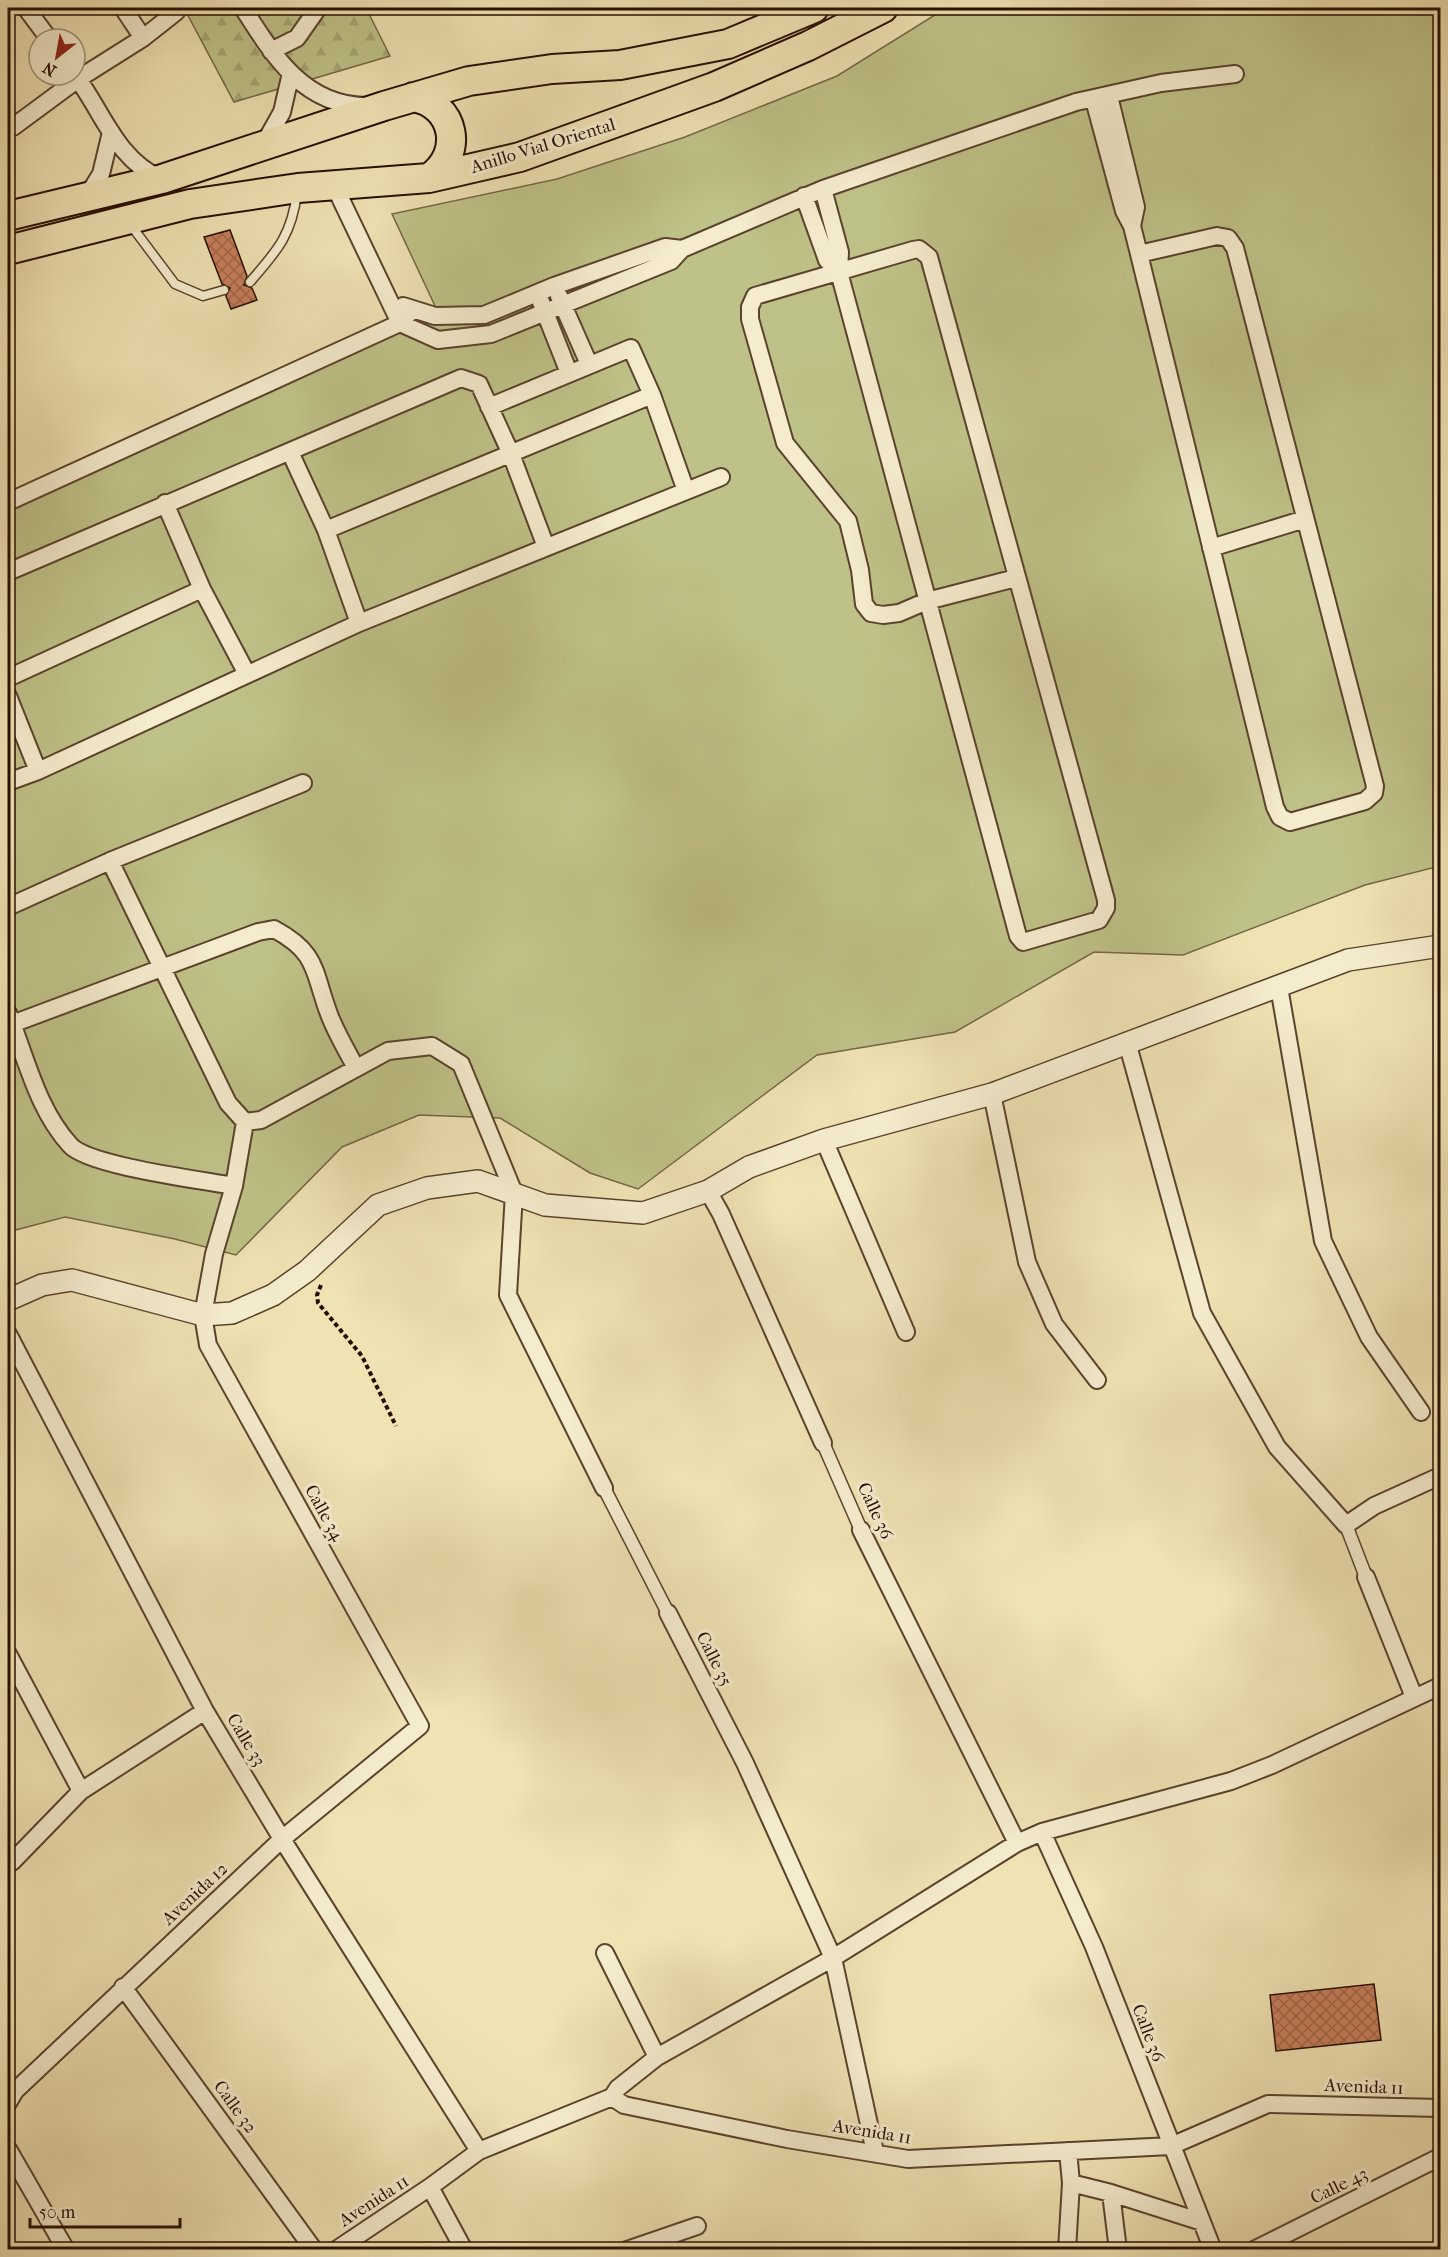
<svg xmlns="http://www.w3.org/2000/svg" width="1448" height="2257" font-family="'IM FELL French Canon',serif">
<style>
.green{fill:#bfc288;stroke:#746844;stroke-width:1.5}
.forest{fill:url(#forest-firs);stroke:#746844;stroke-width:1.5}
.building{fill:url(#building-cross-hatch);stroke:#280e00;stroke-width:1.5}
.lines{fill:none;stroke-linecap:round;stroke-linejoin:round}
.service-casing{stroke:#5a432d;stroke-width:11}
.pedestrian-casing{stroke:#5a432d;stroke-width:15}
.minor-casing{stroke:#5a432d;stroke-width:20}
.tertiary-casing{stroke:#5a432d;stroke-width:24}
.trunk-casing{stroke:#280e00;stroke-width:32}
.path{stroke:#280e00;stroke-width:4;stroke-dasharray:4.5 3;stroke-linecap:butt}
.service{stroke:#f5ecce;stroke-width:8}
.pedestrian{stroke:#f5ecce;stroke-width:12}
.minor{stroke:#f5ecce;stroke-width:16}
.tertiary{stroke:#f5ecce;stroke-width:21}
.trunk{stroke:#efe2b3;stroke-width:28}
.labels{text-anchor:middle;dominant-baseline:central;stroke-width:6;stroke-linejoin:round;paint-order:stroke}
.street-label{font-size:18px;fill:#280e00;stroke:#f5ecce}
</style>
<defs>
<pattern id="forest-firs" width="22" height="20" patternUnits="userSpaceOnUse" patternTransform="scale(1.5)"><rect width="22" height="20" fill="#bfc288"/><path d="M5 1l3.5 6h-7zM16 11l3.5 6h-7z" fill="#a4a674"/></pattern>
<pattern id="building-cross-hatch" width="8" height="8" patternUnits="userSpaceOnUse" patternTransform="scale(1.5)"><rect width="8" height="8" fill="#c77f5d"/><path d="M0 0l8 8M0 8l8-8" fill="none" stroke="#a2664a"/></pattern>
</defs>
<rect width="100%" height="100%" fill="#efe2b3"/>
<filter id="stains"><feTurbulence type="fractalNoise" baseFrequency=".00333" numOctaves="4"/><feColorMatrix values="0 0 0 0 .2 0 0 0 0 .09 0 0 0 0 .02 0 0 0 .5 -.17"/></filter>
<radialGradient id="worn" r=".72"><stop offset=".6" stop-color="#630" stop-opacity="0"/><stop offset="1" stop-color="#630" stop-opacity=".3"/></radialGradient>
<!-- green -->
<path class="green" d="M946 8H1440V866L1365 885 1183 955 1094 952 955 1032 817 1055 638 1189 590 1173 500 1118 419 1115 342 1147 236 1255 175 1239 65 1217 8 1232V512L435 306 392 214 557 179 685 137 837 76Z"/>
<!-- forest -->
<path class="forest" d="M184 8H366L390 56 234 102Z"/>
<!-- building -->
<path class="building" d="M230 230 247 276 244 285 252 288 257 300 231 309 226 296 230 288 222 284 204 237Z
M1374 1984 1381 2040 1276 2051 1270 1995Z"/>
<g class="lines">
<defs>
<path id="service" d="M130 224 175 284 203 296 224 290
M250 282C277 251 292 235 297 192"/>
<path id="pedestrian" d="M823 1443 861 1530
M604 1488 668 1613
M1346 1525 1366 1577"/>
<path id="minor" d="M26 8 49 39
M123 8 143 38
M243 8C273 55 303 105 365 106
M271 51 297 38 318 8
M75 75C103 112 116 159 161 179
M1109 96 1136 207 1132 226
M1094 100 1124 211 1132 226 1139 254 1275 807 1280 817 1290 822 1365 801 1374 793 1375 786 1235 248 1228 238 1217 236 1139 254
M8 128 13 127 78 79 143 38 176 12
M264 144 282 112 291 73
M334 185 400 323 438 340 491 334 671 261 682 249 823 189 1076 102 1161 83 1235 74
M823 189 840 252 839 272 1018 936 1023 942 1099 920 1106 908V900L929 257 919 249 913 250 755 296 750 307V319L785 443 848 521 860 570 864 604 871 613 883 615 899 613 927 601 1016 578
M804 196 827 260 839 272
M86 198 101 174 111 132
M559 296 589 364
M541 302 569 373
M403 306 435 316 484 315 554 286 665 247 682 249
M489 407 631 348 652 395 686 491
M290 452 326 530 359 623
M8 502 400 323 412 310
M165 503 202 589 247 674
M326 530 652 395
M1211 548 1305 519
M8 572 461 378 479 384 511 454 546 547
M8 678 202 589
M8 696 38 771
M8 782 38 771 359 623 721 477
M110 861 228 1103 245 1122
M8 907 110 861 303 783
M1279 987 1323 1241 1369 1337 1421 1412
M8 1013C26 1057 37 1109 70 1145 88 1166 202 1180 234 1186
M12 1024 258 932 274 929C319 953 313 972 329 1014 336 1033 347 1051 356 1068
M1127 1042 1202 1313 1277 1447 1346 1525 1374 1506 1440 1476
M992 1094 1027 1262 1054 1324 1097 1380
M245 1122 261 1120 388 1051 432 1046 461 1064 514 1193 508 1295 604 1488
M824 1140 906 1332
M708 1191 721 1214 823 1443
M8 1334 205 1711 282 1839 479 2151
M861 1530 1017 1843
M1366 1577 1414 1697
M668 1613 745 1763 833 1958 875 2152
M8 1654 81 1791
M1042 1832 1094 1947 1213 2250
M12 1862 81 1791 205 1711
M605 1953 657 2057
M123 1987 314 2250
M612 2097 618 2088 657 2057 833 1958 1017 1843 1042 1832 1231 1781 1272 1765 1440 1686
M8 2103 15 2091 282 1839 420 1726 208 1345 203 1315 214 1254 234 1186 245 1122
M8 2149 66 2250
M1068 2151 1071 2183
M430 2187 464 2250
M1111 2193 1118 2250
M336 2250 430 2187 479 2151 612 2097 624 2105 787 2139 908 2159 1171 2146 1268 2104 1440 2108
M627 2250 697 2226
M1067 2250 1071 2183 1111 2193 1202 2222
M1254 2250 1440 2157"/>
<path id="tertiary" d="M8 1300 42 1285 72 1280 203 1315 232 1313 273 1295 307 1271 378 1205 427 1188 478 1181 545 1205 643 1213 708 1191 749 1167 824 1140 992 1094 1348 960 1440 946"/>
<path id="trunk" d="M413 97C455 104 465 154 429 178
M8 216 162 179 384 106 469 81 552 69 620 65 728 44 814 8
M8 250 190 204 298 188 429 178 520 157 714 87 808 46 883 8"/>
</defs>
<!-- service casing -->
<use href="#service" class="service-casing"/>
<!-- pedestrian casing -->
<use href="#pedestrian" class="pedestrian-casing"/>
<!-- minor casing -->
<use href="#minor" class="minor-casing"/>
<!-- tertiary casing -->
<use href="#tertiary" class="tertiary-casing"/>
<!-- trunk casing -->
<use href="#trunk" class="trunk-casing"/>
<!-- path -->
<path class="path" d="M321 1285 317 1295 318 1303 362 1356 396 1426"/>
<!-- service -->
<use href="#service" class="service"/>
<!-- pedestrian -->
<use href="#pedestrian" class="pedestrian"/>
<!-- minor -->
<use href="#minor" class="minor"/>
<!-- tertiary -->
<use href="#tertiary" class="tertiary"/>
<!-- trunk -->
<use href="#trunk" class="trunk"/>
</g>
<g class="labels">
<!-- street labels -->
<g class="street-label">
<text transform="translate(543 146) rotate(-17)">Anillo Vial Oriental</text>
<text transform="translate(875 1511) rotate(65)">Calle 36</text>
<text transform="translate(324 1513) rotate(61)">Calle 34</text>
<text transform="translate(714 1659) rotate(63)">Calle 35</text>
<text transform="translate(246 1740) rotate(59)">Calle 33</text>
<text transform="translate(195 1894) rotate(-43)">Avenida 12</text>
<text transform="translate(1148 2033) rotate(69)">Calle 36</text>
<text transform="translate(1364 2087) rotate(2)">Avenida 11</text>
<text transform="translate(235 2107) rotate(54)">Calle 32</text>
<text transform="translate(872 2132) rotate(9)">Avenida 11</text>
<text transform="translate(1339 2186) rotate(-26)">Calle 43</text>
<text transform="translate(374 2201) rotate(-33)">Avenida 11</text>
</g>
</g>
<!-- margin -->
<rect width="1448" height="2257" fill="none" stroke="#efe2b3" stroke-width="30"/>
<rect x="9" y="9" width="1430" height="2239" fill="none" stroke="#280e00" stroke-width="3"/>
<rect x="15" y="15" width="1418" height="2227" fill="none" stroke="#280e00" stroke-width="1.5"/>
<!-- north arrow -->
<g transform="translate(57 57) rotate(211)"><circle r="28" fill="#f5ecce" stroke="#a3937c" stroke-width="1.5"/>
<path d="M0-4.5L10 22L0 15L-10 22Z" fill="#8f2418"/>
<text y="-9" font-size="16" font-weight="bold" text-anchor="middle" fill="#280e00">N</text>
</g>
<!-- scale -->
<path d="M30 2218v9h150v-9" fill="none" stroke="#280e00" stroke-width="3"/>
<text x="39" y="2218" font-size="18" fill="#280e00" stroke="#f5ecce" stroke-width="4.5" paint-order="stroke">50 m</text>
<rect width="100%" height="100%" filter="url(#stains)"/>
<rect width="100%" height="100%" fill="url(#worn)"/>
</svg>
